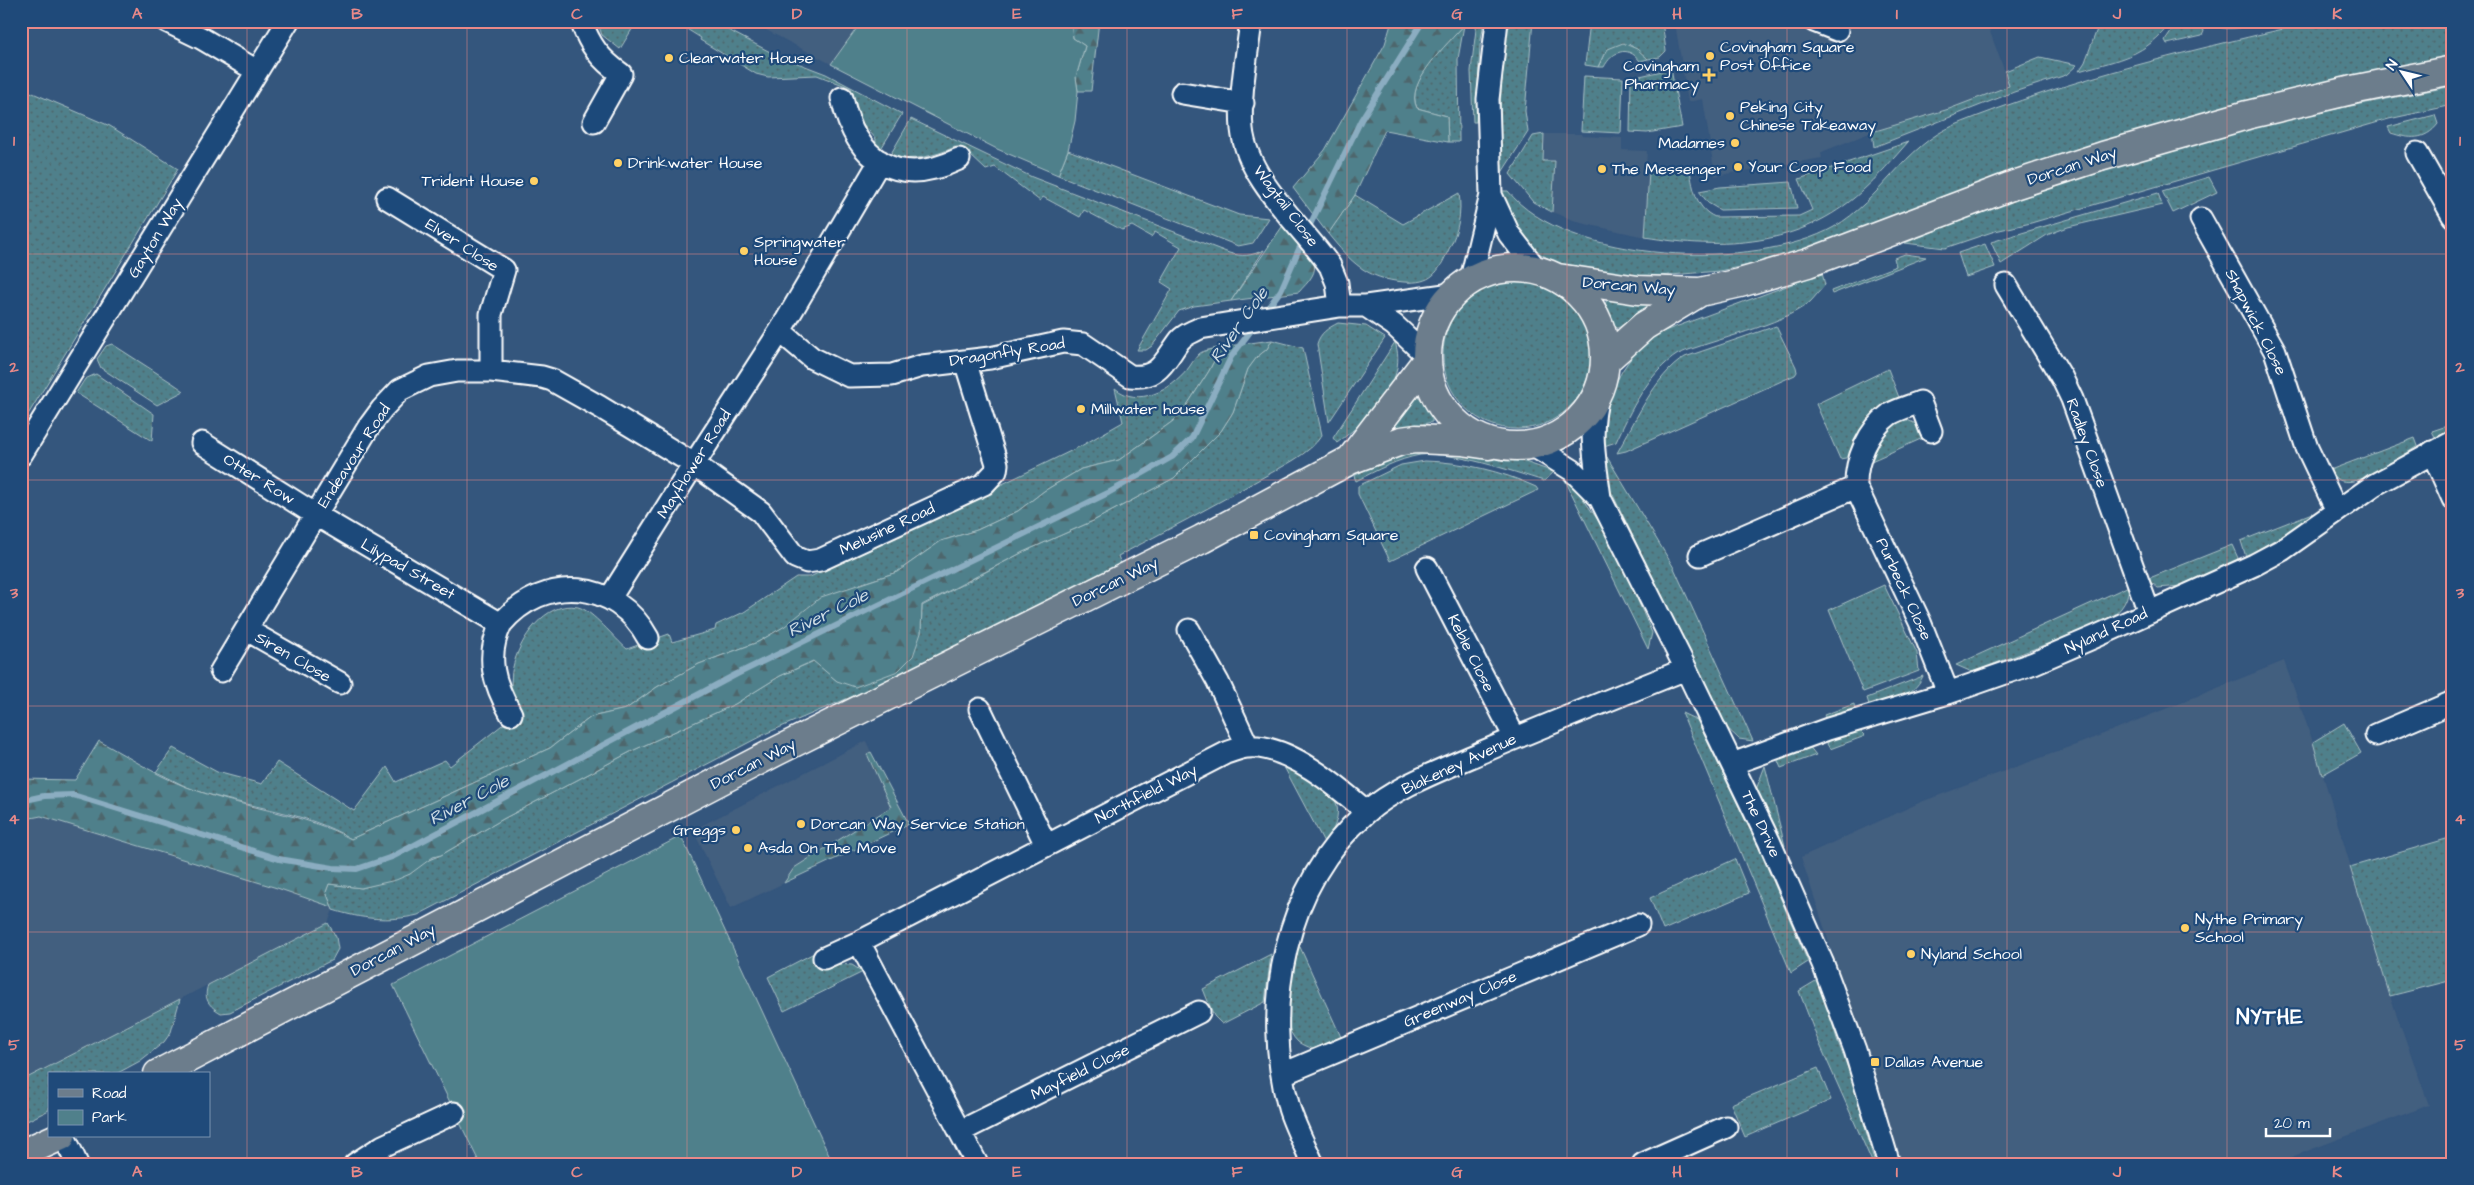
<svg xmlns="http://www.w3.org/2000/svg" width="2474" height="1185" font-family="'Architects Daughter',sans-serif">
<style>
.built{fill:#425e7f}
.grass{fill:url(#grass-dots);stroke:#a8c0c5}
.forest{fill:url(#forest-firs);stroke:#a8c0c5}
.green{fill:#50808b;stroke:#a8c0c5}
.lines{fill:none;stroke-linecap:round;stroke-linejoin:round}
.stream{stroke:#8badc1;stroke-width:6}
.minor-casing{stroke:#fff;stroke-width:25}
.major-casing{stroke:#fff;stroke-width:31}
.minor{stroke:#1f4a7a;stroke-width:21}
.major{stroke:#6c7d8c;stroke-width:28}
.grid{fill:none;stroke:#e88989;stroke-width:1;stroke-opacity:0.55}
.poi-dot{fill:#ffd166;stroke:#1f4a7a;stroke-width:2}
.labels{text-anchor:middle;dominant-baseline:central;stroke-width:4.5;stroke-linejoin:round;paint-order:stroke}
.poi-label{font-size:16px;fill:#fff;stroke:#1f4a7a;text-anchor:start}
.street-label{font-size:16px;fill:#fff;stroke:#1f4a7a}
.water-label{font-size:18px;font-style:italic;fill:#cfdde5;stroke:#1f4a7a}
.district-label{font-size:21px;font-weight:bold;letter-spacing:1px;fill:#fff;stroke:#1f4a7a}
.neatline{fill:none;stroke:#e88989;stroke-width:2}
.grid-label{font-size:16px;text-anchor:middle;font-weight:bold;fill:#e88989}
</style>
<defs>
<pattern id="grass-dots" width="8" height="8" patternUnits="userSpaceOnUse" patternTransform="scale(1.25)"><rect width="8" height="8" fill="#50808b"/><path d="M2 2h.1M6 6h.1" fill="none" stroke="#4e666c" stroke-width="1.8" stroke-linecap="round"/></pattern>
<pattern id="forest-firs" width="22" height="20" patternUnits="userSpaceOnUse" patternTransform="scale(1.25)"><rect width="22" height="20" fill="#50808b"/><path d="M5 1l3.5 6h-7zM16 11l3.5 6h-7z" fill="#4e666c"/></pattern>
</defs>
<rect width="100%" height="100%" fill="#34567d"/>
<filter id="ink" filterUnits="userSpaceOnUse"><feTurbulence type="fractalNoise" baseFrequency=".02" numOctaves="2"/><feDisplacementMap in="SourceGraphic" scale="10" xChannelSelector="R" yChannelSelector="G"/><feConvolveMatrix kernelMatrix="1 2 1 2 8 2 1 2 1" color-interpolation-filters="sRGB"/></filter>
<g filter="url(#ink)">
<!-- built -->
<path class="built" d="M749 21H862L831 64Z
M1688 21H1788L1837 42 1845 21H1986L2010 86 1949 109 1872 132 1824 151 1821 153 1822 158 1715 176 1703 99 1688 102 1675 23Z
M1544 134H1581L1582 136 1622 138V150L1647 151 1646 166H1649V171L1645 237 1581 223 1552 212 1555 162 1543 161Z
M2284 661 2313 742 2390 996 2429 1105 2273 1164H1902L1801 857 1921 802 2081 743Z
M866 741 871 752 867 754 891 807 794 868 784 883 731 908 693 830Z
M41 816 277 888 332 907 333 910 328 923 21 1081V820Z"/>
<!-- grass -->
<path class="grass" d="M597 21H637L620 49 602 35Z
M674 21H711L774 54 826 74 902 114 879 152 875 149 876 139 862 123 851 88 817 75 768 77 756 74 700 40 701 38Z
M1477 21H1484L1480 46 1476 122H1473L1471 71Z
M1506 21H1533L1525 111 1528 132 1501 174 1499 121Z
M1590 21H1662L1666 51 1660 57 1648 59 1629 44 1604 54 1598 67 1585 65Z
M2100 21H2172C2145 57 2120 59 2079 71L2085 62Z
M2178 21H2200L2204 31 2202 36 2167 44 2165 40Z
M2206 21H2267C2246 26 2225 35 2206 21Z
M2318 21H2453V60L1871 227 1775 260 1719 271 1647 277 1561 266 1539 253 1514 228 1503 201 1502 191H1508C1565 264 1757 271 1834 227 1881 200 1904 146 1955 125 2072 78 2195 49 2318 21Z
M1464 25 1458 59 1459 142H1448L1447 116 1417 108C1404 82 1448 44 1464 25Z
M2040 57 2077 65 2066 75 2014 92 1874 147 1872 132 1949 109 2009 86 2005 71Z
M1671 69 1682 127 1647 133 1630 132 1631 78Z
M1584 76 1623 78 1621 133 1581 131Z
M2453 86V105L2389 119 2031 223 1995 231 1945 248 1905 243 1999 205 2166 151 2300 116Z
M21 88 110 126 178 169 21 426Z
M2435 115 2438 124C2425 141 2409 139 2391 133L2388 127Z
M911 119 1032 177 1229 253C1243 257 1251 256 1264 250L1231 301 1194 306 1179 311 1152 346 1146 350H1137L1172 289 1161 282 1181 247 1155 232 1151 237 1132 226 1122 230 1084 210 1080 217 1043 197 1040 201 995 167 986 170 969 154 955 147C932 157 913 161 889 157Z
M1544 134 1543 161H1555L1552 212 1533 202 1510 174 1533 136Z
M1908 142C1893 159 1878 177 1861 192 1800 247 1723 250 1645 237L1649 171 1689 166C1693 185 1694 208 1715 217L1799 216 1812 210 1799 179Z
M1068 150 1239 215 1269 218 1253 243 1238 246 1058 175Z
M2209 177 2217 192 2173 213 2162 191Z
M1791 182 1797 208 1720 210 1708 203 1699 191 1720 187Z
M1459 193C1462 214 1458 231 1449 249 1438 273 1432 284 1404 282 1366 279 1351 262 1328 234L1355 195 1403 224Z
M2158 193 2162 205 2068 227 2047 235 2001 264 1991 242Z
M1985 244 1995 267 1966 277 1958 253Z
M1905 254 1926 257 1832 294 1831 291 1896 266 1894 258Z
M1822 273 1825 285C1820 290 1815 297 1810 302 1780 326 1715 339 1678 354 1649 372 1630 411 1616 442L1601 447C1607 397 1616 363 1659 333Z
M1443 355a74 74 0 1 1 148 0a74 74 0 1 1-148 0Z
M1607 300 1653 303 1651 307 1618 328 1615 327 1605 304Z
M1338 323 1366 326 1385 338 1329 422 1317 344C1320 333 1328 328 1338 323Z
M1776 326 1796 367 1797 372 1795 375 1626 451 1617 453C1635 422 1654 376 1685 357Z
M1272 340 1303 348 1322 435C1309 455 1281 467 1260 479 1213 506 1166 531 1118 556L1121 564 937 660 767 733 418 915C388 922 362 919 333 910L326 892 329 884 362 888 410 874 424 862 441 855 503 819 634 750 735 704 780 676 814 661 837 681 921 633 922 606 1023 552 1093 521 1174 478 1221 431 1233 412 1248 369 1257 357 1267 349Z
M1395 342C1409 384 1367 420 1337 443L1333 438Z
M112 344 174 384 184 391 157 405 101 368 97 359 106 346Z
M1221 347 1209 371 1180 416 1119 460 1081 469 1044 491 1018 511 977 530 941 541 897 572 857 585 758 642 699 664 657 687 626 709 591 717 550 748 351 839C306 811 248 808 198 791 184 787 170 778 156 772L173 748 217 772 262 784 277 762 354 811 387 767 396 782 445 760 450 766 520 711C517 706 512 699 511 694 511 688 511 672 513 667 519 640 545 600 578 607 592 610 615 639 627 649L669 634 672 642 715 630 716 625 744 612 796 577H810L1081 446 1123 422 1115 388C1138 408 1171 390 1187 370 1191 365 1194 359 1199 354 1203 350 1215 349 1221 347Z
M1888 369 1900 400 1851 457 1840 459 1816 404Z
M96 374 154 414 152 441 76 393 85 379Z
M1417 396 1420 398 1432 418V422L1393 430 1391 428Z
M1903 418 1916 424 1923 438 1869 462C1872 442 1887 428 1903 418Z
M2453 424V431L2435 437 2432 431Z
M2415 438 2418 446C2400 456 2344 503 2330 470Z
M1432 450 1525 462 1554 472 1544 481C1511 471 1454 451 1420 455 1398 459 1377 470 1356 481L1354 476 1390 457Z
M1602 457H1607L1674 568 1753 741 1739 739 1725 726 1610 489Z
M1425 461C1463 462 1501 471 1536 487L1538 490 1390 561 1358 494V486L1401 465Z
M1564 478 1577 490 1600 523 1621 562 1652 633 1648 649Z
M2312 513 2304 522 2246 557 2241 541Z
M2232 545 2238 558 2235 562 2181 586 2158 588 2147 579Z
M1884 585 1917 653 1919 671 1863 692 1829 610Z
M2129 586C2128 604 2118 614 2103 623L1972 672 1956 665Z
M1923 676C1913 698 1891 700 1870 708L1867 698Z
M1854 704 1855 712 1826 719 1824 715Z
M1682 713 1697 720 1758 846 1808 962 1791 973Z
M2344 723 2361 753 2322 775 2313 742Z
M1859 730 1865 736 1830 749 1827 744 1830 739Z
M1809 746 1816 755 1781 768 1778 761 1780 755Z
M1283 765C1322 785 1357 795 1325 844Z
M1765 766 1785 846 1783 847 1758 795 1757 787Z
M2453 837V980L2390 996 2350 867Z
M1735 859 1749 893 1663 930 1650 898Z
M328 923 336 937 338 949 332 960 230 1012 221 1013C209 1006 203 999 208 985Z
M1300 947 1341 1037 1312 1049C1308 1047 1302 1045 1298 1042 1275 1020 1291 975 1296 948Z
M816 952 835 964 852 965 863 972 784 1011 768 977Z
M1271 954 1265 1002 1222 1024 1214 1016 1203 989Z
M1819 979 1837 1039 1852 1079 1875 1164H1873L1817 1038 1799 991Z
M180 999 171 1032 164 1042 140 1061 116 1074H49V1110L21 1124V1081Z
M1818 1068 1831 1100 1745 1137 1731 1104Z"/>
<!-- forest -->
<path class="forest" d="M1071 21H1099L1091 91H1078L1076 77 1085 46 1073 38Z
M1392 21H1464V25C1448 44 1404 83 1417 108L1447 116 1448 142 1385 130 1355 195 1328 234 1293 188 1325 150 1385 44Z
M1284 224C1295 236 1323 258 1312 276 1309 282 1303 287 1299 292L1231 301Z
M1272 340 1267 349 1257 357 1248 369 1233 412 1221 431 1174 478 1093 521 1023 552 922 605 921 633 913 656 898 671 855 687 837 681 813 661 780 676 735 704 634 750 503 819 441 855 433 857 410 874 396 880 361 888 329 884 326 892 332 907 277 888 41 816 21 820V779L75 780 99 741C131 758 163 780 198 791 248 809 304 813 351 839L550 748 591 717 626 709 657 687 699 664 758 642 785 626 821 597 897 572 941 541 977 530 1018 511 1044 491 1081 469 1119 460 1180 416 1209 371 1221 347Z
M871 752 909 824 784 883 794 868 891 807 867 754Z"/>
<!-- green -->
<path class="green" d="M862 21H1071L1073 38 1085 46 1076 77 1078 91 1075 121 1068 150 1058 175 997 149 831 64Z
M1623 43 1637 49 1648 59 1640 61C1627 44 1612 52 1604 67H1598L1608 49Z
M681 836 833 1164H480L393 985Z"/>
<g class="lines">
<!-- stream -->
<path class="stream" d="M1307 231 1361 120 1423 21
M1265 312 1281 290 1303 240
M21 801 44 796 73 795 279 859 333 868 357 869 392 857 737 674 1108 493 1172 457 1192 438 1231 357 1256 324"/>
<defs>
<path id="minor" d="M166 21 201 38 257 71
M581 21C590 46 600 59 621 74L594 122
M1251 21C1247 56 1239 94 1242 129 1247 180 1302 226 1330 266L1337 283 1340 306
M1814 21 1837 30
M1182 93 1243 103
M842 98C856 162 898 188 959 159
M2417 153 2453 216
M1491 195 1509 234 1537 270
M387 198 504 270 491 314V371
M2201 219 2275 351 2307 448 2337 511
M1471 279 1491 195 1488 99 1497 21
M2006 285 2062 378 2072 399 2149 612
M1366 306 1394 325 1427 356
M780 331 812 358 849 376 892 375 922 366 990 358 1063 342 1083 344 1130 376C1160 379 1164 361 1180 340 1185 334 1193 332 1200 328L1340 306H1366L1452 294
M1599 392C1588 433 1595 458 1600 498
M202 443 316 515 501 624C544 573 616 579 648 638
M1532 445 1572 470 1600 498 1686 669 1769 841 1823 964 1855 1050 1889 1164
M2432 452 2453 499
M21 455 288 21
M1856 487C1855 461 1868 430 1890 414 1899 409 1910 406 1920 402L1931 431
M1700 555 1856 487 1920 622 1948 693
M1427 568 1515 738
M610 598 694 464 780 331 880 161
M501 624C485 657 494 684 511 714
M247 630 340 683
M1189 630 1218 682 1248 747
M221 671 368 428 382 409 400 390 429 376 457 371H491L542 377 552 380 600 407 694 464 761 512 795 557 807 562 820 560 984 484 996 471 997 464 965 361
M980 709 1046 845
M2376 735 2453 702
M1732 764 1828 729 1948 693 2034 663 2097 636 2254 565 2282 550 2374 485 2453 442
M824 958 859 942
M1283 1074 1638 925
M961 1131 1199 1012
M64 1136 77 1164
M355 1164 383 1146 454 1113
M977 1164 859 942 1226 753C1233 751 1241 747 1248 747 1288 744 1338 787 1367 812
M1313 1164C1305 1146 1295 1127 1289 1108 1261 1006 1284 884 1366 813 1398 785 1442 770 1480 753 1548 724 1617 697 1686 669
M1643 1164 1726 1127"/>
<path id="major" d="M1427 357a89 89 0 1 1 178 0a89 89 0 1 1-178 0Z
M1558 278 1638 290 1700 292 1740 283 1808 263 2014 185 2103 156 2247 115 2352 90 2453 70
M1605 361 1644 326 1700 292
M1351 459 1427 360
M158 1074 775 752 1202 539 1350 460 1401 441 1416 439 1462 441 1489 445
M21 1154 61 1136"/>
</defs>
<!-- minor casing -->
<use href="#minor" class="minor-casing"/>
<!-- major casing -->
<use href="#major" class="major-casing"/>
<!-- minor -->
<use href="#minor" class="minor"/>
<!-- major -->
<use href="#major" class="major"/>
</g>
</g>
<!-- grid -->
<path class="grid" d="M247 21V1164M467 21V1164M687 21V1164M907 21V1164M1127 21V1164M1347 21V1164M1567 21V1164M1787 21V1164M2007 21V1164M2227 21V1164M21 254H2453M21 480H2453M21 706H2453M21 932H2453"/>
<!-- markers -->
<g class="poi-dot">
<circle cx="1710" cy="56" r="5"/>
<circle cx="669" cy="58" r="5"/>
<path d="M1706.5 67.5h5v5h5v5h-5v5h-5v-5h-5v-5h5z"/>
<circle cx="1730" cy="116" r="5"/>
<circle cx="1735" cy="143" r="5"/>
<circle cx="618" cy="163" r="5"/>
<circle cx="1738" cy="167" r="5"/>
<circle cx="1602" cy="169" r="5"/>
<circle cx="534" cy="181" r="5"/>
<circle cx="744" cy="251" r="5"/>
<circle cx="1081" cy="409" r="5"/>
<rect x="1249" y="530" width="10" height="10" rx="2.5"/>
<circle cx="801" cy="824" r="5"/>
<circle cx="736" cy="830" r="5"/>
<circle cx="748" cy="848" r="5"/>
<circle cx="2185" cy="928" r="5"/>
<circle cx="1911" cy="954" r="5"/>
<rect x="1870" y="1057" width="10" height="10" rx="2.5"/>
</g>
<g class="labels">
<!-- poi labels -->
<g class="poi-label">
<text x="1720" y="47">Covingham Square<tspan x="1720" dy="18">Post Office</tspan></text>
<text x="679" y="58">Clearwater House</text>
<text x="1699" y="66" text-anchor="end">Covingham<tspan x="1699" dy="18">Pharmacy</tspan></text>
<text x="1740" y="107">Peking City<tspan x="1740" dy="18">Chinese Takeaway</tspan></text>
<text x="1725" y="143" text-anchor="end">Madames</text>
<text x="628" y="163">Drinkwater House</text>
<text x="1748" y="167">Your Coop Food</text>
<text x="1612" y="169">The Messenger</text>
<text x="524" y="181" text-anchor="end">Trident House</text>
<text x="754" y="242">Springwater<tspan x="754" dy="18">House</tspan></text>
<text x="1091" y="409">Millwater house</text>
<text x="1264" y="535">Covingham Square</text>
<text x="811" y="824">Dorcan Way Service Station</text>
<text x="726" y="830" text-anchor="end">Greggs</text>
<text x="758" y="848">Asda On The Move</text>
<text x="2195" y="919">Nythe Primary<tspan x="2195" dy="18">School</tspan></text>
<text x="1921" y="954">Nyland School</text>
<text x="1885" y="1062">Dallas Avenue</text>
</g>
<!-- street labels -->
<g class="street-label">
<text transform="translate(2072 166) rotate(-18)">Dorcan Way</text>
<text transform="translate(1286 206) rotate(53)">Wagtail Close</text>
<text transform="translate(155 238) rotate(-59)">Gayton Way</text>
<text transform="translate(462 245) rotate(33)">Elver Close</text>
<text transform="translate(1629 286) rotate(5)">Dorcan Way</text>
<text transform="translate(2256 322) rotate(63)">Shapwick Close</text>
<text transform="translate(1007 352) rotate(-9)">Dragonfly Road</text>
<text transform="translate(2087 443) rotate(70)">Radley Close</text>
<text transform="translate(354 456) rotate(-57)">Endeavour Road</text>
<text transform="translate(694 464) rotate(-58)">Mayflower Road</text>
<text transform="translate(259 479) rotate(32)">Otter Row</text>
<text transform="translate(887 529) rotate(-25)">Melusine Road</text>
<text transform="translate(408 569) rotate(30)">Lilypad Street</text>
<text transform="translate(1115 582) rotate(-26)">Dorcan Way</text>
<text transform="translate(1904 589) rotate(65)">Purbeck Close</text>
<text transform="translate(2106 631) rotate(-25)">Nyland Road</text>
<text transform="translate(1471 653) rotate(63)">Keble Close</text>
<text transform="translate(293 657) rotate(30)">Siren Close</text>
<text transform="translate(753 764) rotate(-27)">Dorcan Way</text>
<text transform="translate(1459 764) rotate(-25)">Blakeney Avenue</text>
<text transform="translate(1146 794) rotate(-27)">Northfield Way</text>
<text transform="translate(1761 824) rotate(65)">The Drive</text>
<text transform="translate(393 950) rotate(-28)">Dorcan Way</text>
<text transform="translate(1460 999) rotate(-23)">Greenway Close</text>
<text transform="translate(1080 1072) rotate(-26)">Mayfield Close</text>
</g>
<!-- water labels -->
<g class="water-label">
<text transform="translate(1239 325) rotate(-55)">River Cole</text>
<text transform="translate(828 613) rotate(-26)">River Cole</text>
<text transform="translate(469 800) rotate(-28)">River Cole</text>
</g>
<!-- district labels -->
<g class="district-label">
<text x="2270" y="1017">NYTHE</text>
</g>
</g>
<!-- margin -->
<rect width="2474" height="1185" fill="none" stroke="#1f4a7a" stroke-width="55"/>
<!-- legend -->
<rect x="48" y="1072" width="162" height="65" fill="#1f4a7a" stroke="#7992af"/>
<rect x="58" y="1089" width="25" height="8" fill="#6c7d8c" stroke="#7992af"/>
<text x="92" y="1098" font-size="15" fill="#ffffff">Road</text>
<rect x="58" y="1110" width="25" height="15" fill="#50808b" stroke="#7992af"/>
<text x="92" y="1122" font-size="15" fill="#ffffff">Park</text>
<!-- north arrow -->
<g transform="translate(2402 72) rotate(305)" stroke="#1f4a7a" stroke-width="4" paint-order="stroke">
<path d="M0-4L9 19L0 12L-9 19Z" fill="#ffffff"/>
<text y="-8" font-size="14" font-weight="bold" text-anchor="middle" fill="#ffffff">N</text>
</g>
<!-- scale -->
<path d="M2266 1128v8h64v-8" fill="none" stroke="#ffffff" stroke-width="2.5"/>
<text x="2274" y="1128" font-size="15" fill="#ffffff" stroke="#1f4a7a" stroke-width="4" paint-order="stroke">20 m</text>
<rect x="28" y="28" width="2418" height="1130" class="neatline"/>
<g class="grid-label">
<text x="137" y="19">A</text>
<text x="357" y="19">B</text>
<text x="577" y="19">C</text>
<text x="797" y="19">D</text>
<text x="1017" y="19">E</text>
<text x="1237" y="19">F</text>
<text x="1457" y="19">G</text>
<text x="1677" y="19">H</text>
<text x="1897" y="19">I</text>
<text x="2117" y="19">J</text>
<text x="2337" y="19">K</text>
<text x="14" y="146">1</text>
<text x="2460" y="146">1</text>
<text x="14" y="372">2</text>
<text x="2460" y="372">2</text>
<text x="14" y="598">3</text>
<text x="2460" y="598">3</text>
<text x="14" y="824">4</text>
<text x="2460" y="824">4</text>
<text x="14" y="1050">5</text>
<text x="2460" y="1050">5</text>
<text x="137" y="1177">A</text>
<text x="357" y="1177">B</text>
<text x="577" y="1177">C</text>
<text x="797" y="1177">D</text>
<text x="1017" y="1177">E</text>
<text x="1237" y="1177">F</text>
<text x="1457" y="1177">G</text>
<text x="1677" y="1177">H</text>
<text x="1897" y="1177">I</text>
<text x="2117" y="1177">J</text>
<text x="2337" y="1177">K</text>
</g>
</svg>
